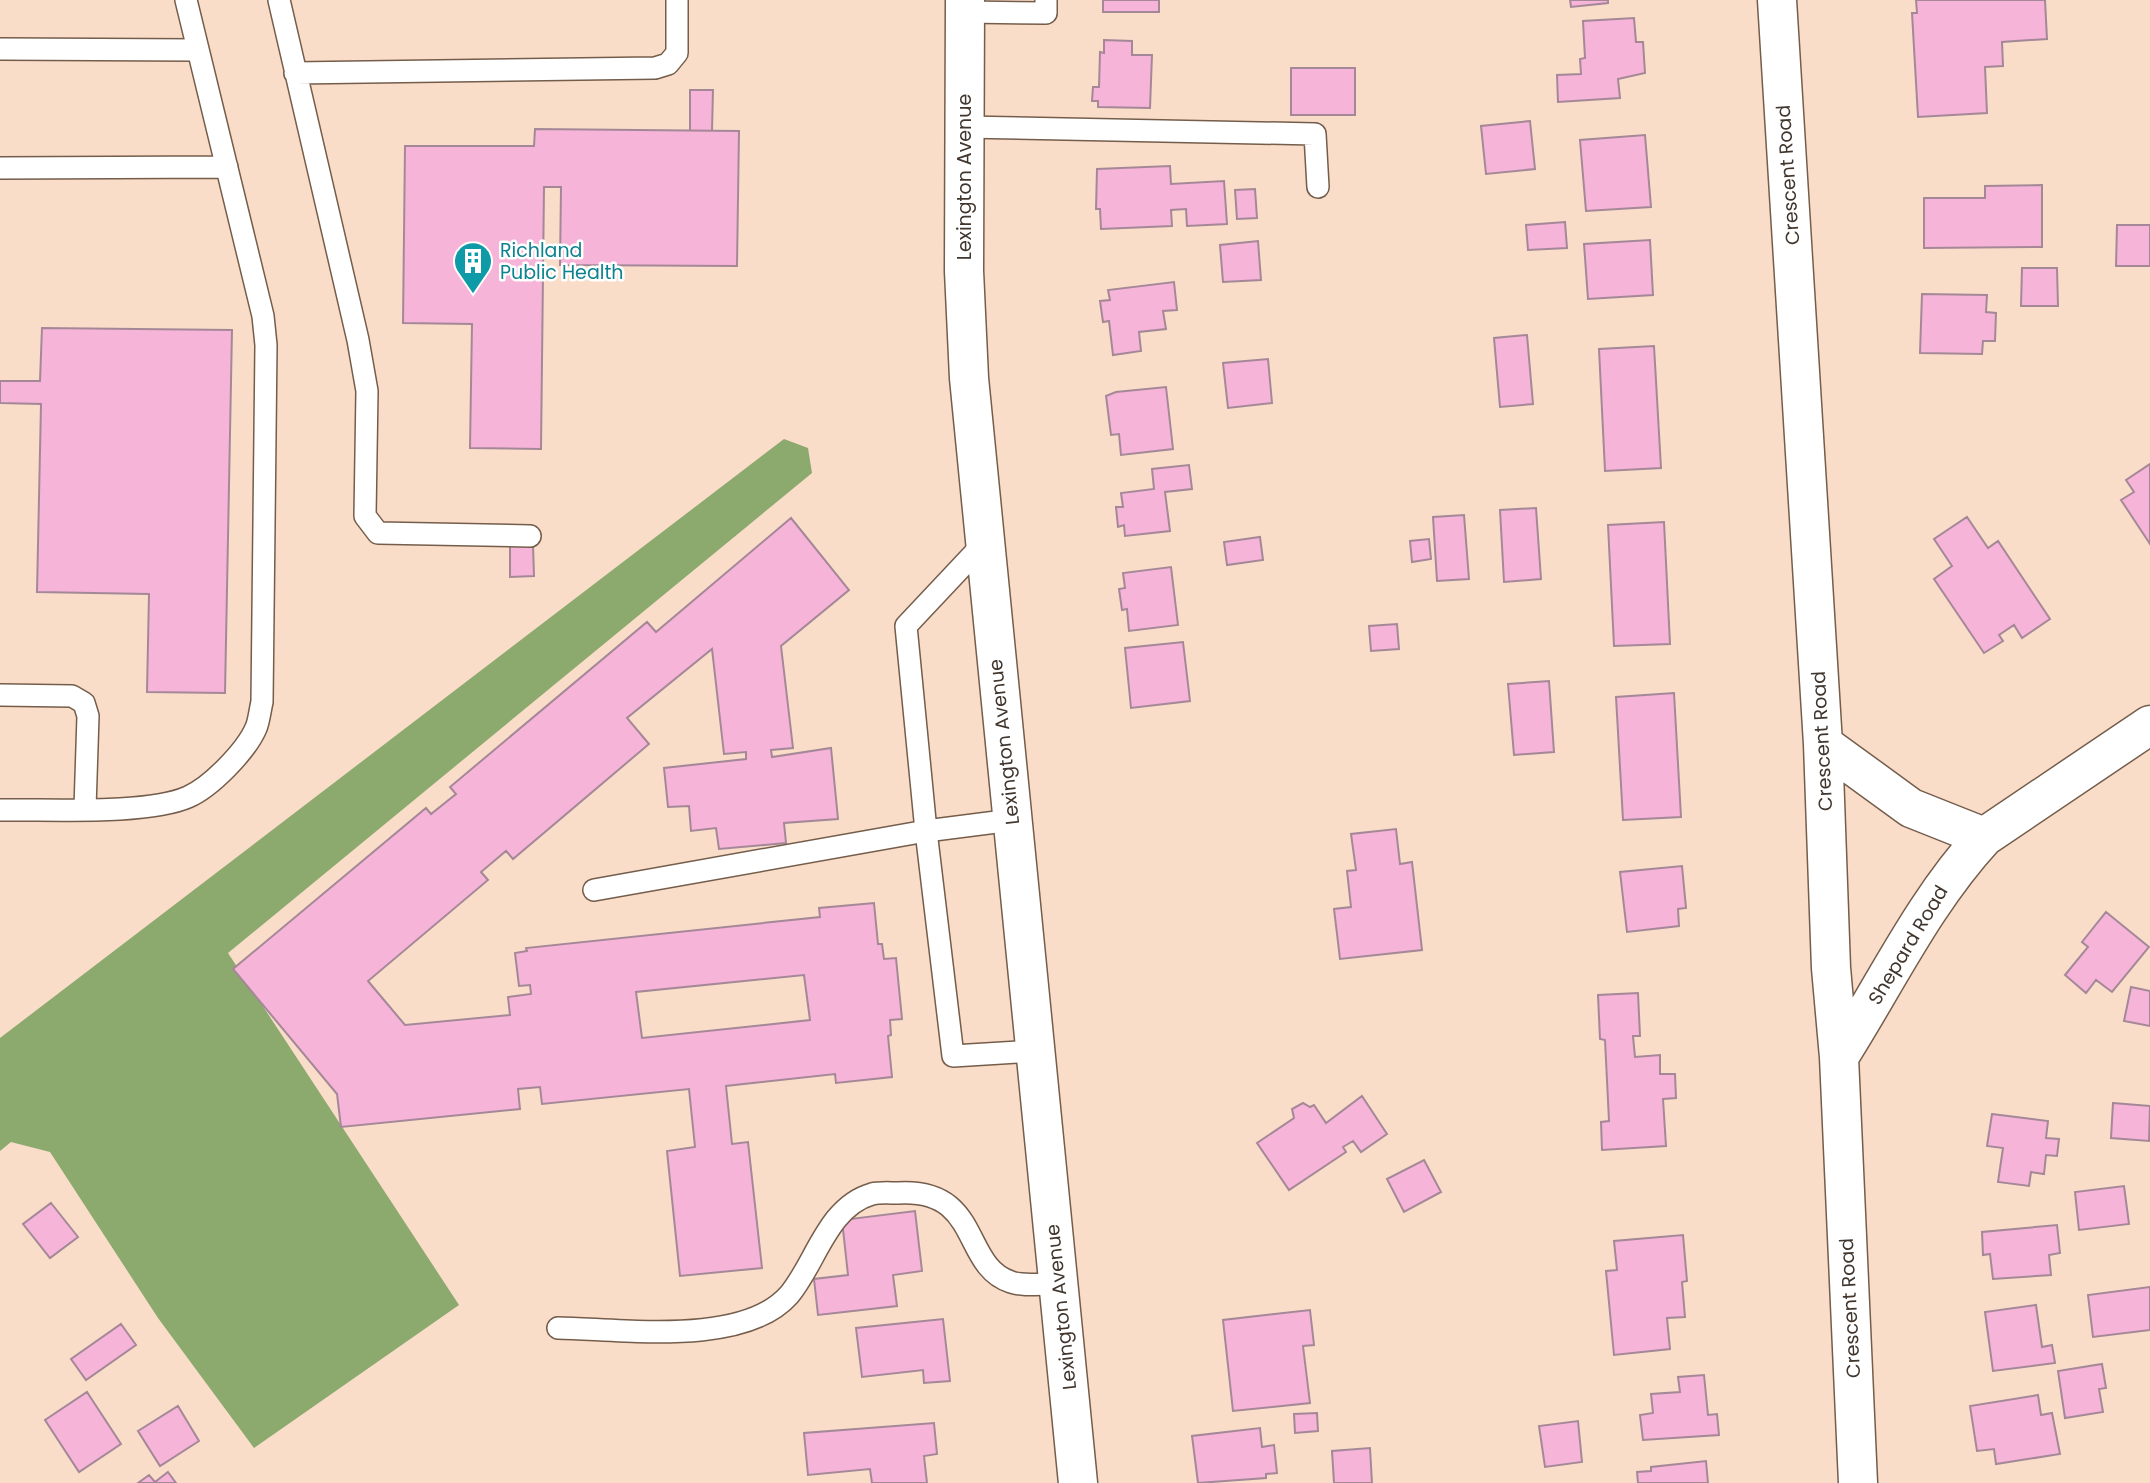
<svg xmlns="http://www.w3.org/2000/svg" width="2150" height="1483" font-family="Poppins,sans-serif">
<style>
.forest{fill:#8ca96e}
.building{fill:#f6b4d8;stroke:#a58897;stroke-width:2;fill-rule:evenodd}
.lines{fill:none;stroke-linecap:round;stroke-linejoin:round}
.lane-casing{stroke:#745d4b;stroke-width:24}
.street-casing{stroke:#745d4b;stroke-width:41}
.primary-casing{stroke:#745d4b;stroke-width:41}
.lane{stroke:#fff;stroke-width:21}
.street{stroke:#fff;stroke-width:38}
.primary{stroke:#fff;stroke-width:38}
.labels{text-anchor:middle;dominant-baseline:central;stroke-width:5;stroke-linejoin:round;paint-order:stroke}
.street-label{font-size:19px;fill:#41362e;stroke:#fff}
.culture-label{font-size:19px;fill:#0d838f;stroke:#fff;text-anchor:start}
</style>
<rect width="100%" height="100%" fill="#f9ddc9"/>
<!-- forest -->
<path class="forest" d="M784 439 808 448 812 473 228 953 459 1305 254 1448 158 1318 50 1152 11 1142 0 1151V1038Z"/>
<!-- building -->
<path class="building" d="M1103 0H1159V12H1103Z
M1570 0H1608V3L1571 7Z
M1916 0H2045L2047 39 2002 42 2003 66 1985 67 1987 113 1918 117 1912 13H1917Z
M1634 18 1636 42H1643L1645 73 1618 79 1620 98 1558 102 1557 75 1581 74 1580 59 1585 58 1583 21Z
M1104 40 1132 41V55H1152L1150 108 1098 107V101H1092L1093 87H1099L1100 52 1104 53Z
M1291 68H1355V115H1291Z
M690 90H713L712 131H690Z
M1530 121 1535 169 1486 174 1481 126Z
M535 129 739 131 737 266 560 265 561 187H544L541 449 470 448 472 324 403 323 405 146H534Z
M1645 135 1651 207 1586 211 1580 140Z
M1170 166 1171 184 1224 181 1227 224 1187 226 1186 209 1171 210 1172 226 1101 229 1100 209H1096L1097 169Z
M2042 185V247L1924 248V198H1985V186Z
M1255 189 1257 218 1237 219 1235 190Z
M1565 222 1567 248 1528 250 1526 225Z
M2117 225H2150V266H2116Z
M1650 240 1653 295 1588 299 1584 244Z
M1258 241 1261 280 1223 282 1220 245Z
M2022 268H2057L2058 306H2021Z
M1174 282 1177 310 1163 311 1166 329 1139 332 1141 351 1113 355 1109 321 1103 322 1100 301 1110 300 1108 290Z
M1922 294 1987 295 1986 312 1996 313 1995 341H1983L1982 354 1920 353Z
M42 328 232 330 225 693 147 692 149 594 37 592 41 404 0 403V381H40Z
M1527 335 1533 404 1500 407 1494 338Z
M1654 346 1661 468 1605 471 1599 349Z
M1268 359 1272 403 1228 408 1223 363Z
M1166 387 1173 449 1121 455 1119 434 1111 435 1106 396 1116 392Z
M2150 464V544L2121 500 2134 492 2126 480Z
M1189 465 1192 489 1165 492 1170 531 1125 536 1124 525 1118 527 1116 507H1123L1121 493 1154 489 1152 469Z
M1536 508 1541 579 1504 582 1500 510Z
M1464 515 1469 579 1437 581 1433 517Z
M1967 517 1988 548 1998 541 2050 619 2022 638 2014 625 1999 635 2003 641 1984 653 1934 579 1952 566 1934 539Z
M791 518 849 590 781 646 793 748 771 750 772 757 831 748 838 819 784 823 786 843 719 849 716 828 691 831 689 806 668 807 664 768 746 759V752L724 754 712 649 627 718 649 744 513 859 506 851 481 872 488 880 368 981 405 1025 510 1015 508 997 531 994 530 985 519 986 515 953 527 951 526 948 820 917 819 908 874 903 878 944H882L884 959 896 958 902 1019 890 1020 891 1035 888 1036 892 1077 836 1083 835 1074 726 1086 732 1144 748 1142 762 1268 680 1276 667 1151 695 1147 689 1089 542 1104 540 1087 518 1089 520 1109 341 1127 337 1094 233 969 426 808 431 814 456 794 450 787 647 622 656 632ZM804 975 810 1020 642 1038 636 992Z
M1664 522 1670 644 1614 646 1608 525Z
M1260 537 1263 560 1227 565 1224 542Z
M1429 539 1431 559 1412 562 1410 541Z
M533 545 534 576 510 577V546Z
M1171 567 1178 625 1129 631 1127 609 1122 610 1119 589 1125 588 1123 573Z
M1397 624 1399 649 1371 651 1369 626Z
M1183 642 1190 701 1131 708 1125 648Z
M1549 681 1554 752 1514 755 1508 684Z
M1674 693 1681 817 1623 820 1616 697Z
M1396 829 1400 864 1412 862 1422 950 1340 959 1334 909 1351 907 1347 871 1356 870 1351 834Z
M1682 866 1686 908 1678 909 1679 926 1627 932 1620 872Z
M2106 912 2149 947 2112 992 2096 980 2086 993 2065 975 2088 947 2082 942Z
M2131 987 2150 991V1026L2124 1021Z
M1638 993 1640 1036H1633L1635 1057 1660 1055V1074H1675L1676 1098 1663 1099 1666 1146 1602 1150 1601 1122 1609 1121 1605 1040 1600 1039 1598 995Z
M1362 1096 1387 1134 1361 1152 1353 1141 1343 1147 1346 1152 1289 1190 1257 1143 1294 1118 1292 1109 1303 1103 1310 1107 1314 1105 1326 1123Z
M2113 1103 2150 1106 2149 1141 2111 1138Z
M1992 1114 2048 1121 2046 1138 2059 1139 2057 1156 2046 1155 2044 1174 2031 1172 2029 1186 1998 1182 2003 1148 1987 1146Z
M1424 1160 1441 1192 1404 1212 1387 1179Z
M2124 1186 2129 1224 2079 1230 2075 1192Z
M51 1203 78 1237 50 1258 23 1224Z
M915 1211 922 1271 893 1275 897 1306 818 1315 814 1279 848 1275 842 1220Z
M2057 1225 2060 1253 2049 1255 2051 1275 1993 1279 1990 1254 1983 1255 1982 1232Z
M1683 1235 1687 1281 1682 1282 1685 1317 1667 1318 1670 1349 1614 1355 1606 1271 1617 1270 1614 1241Z
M2150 1287V1330L2093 1337 2088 1295Z
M2036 1305 2042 1347 2052 1345 2055 1363 1993 1371 1985 1312Z
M1310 1310 1314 1345 1303 1346 1310 1403 1233 1411 1223 1320Z
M943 1319 950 1381 924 1383 923 1370 862 1377 856 1328Z
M121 1324 136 1345 86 1380 71 1359Z
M2102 1364 2106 1388 2099 1389 2103 1412 2065 1418 2058 1371Z
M1704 1375 1708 1415 1717 1414 1719 1435 1643 1440 1640 1415 1653 1413 1651 1394 1680 1392 1678 1377Z
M87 1392 121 1444 79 1472 45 1420Z
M2038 1395 2041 1415 2052 1413 2060 1454 1996 1464 1994 1449 1977 1451 1970 1406Z
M178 1406 199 1441 160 1466 138 1431Z
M1317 1413 1318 1431 1295 1433 1294 1414Z
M1578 1421 1582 1462 1545 1467 1539 1426Z
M934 1423 937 1454 924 1456 927 1483H872L870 1469 808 1475 804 1433Z
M1260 1428 1262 1447 1274 1445 1277 1473 1266 1474V1478L1198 1483 1192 1436Z
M1370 1448 1372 1483H1334L1332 1451Z
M1706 1461 1708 1483H1638L1637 1472 1651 1471V1467Z
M168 1472 176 1483H138L149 1475 155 1482Z"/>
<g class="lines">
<defs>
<path id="lane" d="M279 0 358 340 367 391 365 516 378 533 530 536
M965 12 1046 13V0
M0 49 196 50
M295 73 655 68 668 64 677 53V0
M964 127 1315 134 1318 187
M0 168 227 167
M985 542 906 626 926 831 1012 820
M0 695 72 696 84 703 88 716 85 808
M0 810C48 809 147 815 188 797 211 787 246 751 256 728 259 721 260 710 262 702L266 345 263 316 186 0
M594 890 926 831 953 1056 1035 1051
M558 1328C621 1329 743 1347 789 1295 816 1263 827 1207 872 1194 880 1192 890 1193 898 1193 982 1188 961 1266 1011 1282 1024 1287 1045 1283 1059 1284"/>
<path id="street" d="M1777 0 1823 744 1831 968 1839 1057 1858 1483
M1823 744 1911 808 1984 837 2150 725
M1839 1057C1886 983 1924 902 1984 837"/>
<path id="primary" d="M965 0 964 271 969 378 1078 1483"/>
</defs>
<!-- lane casing -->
<use href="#lane" class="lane-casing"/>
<!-- street casing -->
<use href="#street" class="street-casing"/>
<!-- primary casing -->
<use href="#primary" class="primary-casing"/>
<!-- lane -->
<use href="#lane" class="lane"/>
<!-- street -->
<use href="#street" class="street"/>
<!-- primary -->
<use href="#primary" class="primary"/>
</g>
<!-- icons -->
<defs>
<symbol id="building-pin" viewBox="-11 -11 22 30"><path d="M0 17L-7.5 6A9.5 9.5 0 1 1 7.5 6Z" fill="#0f9aa8" stroke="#fff"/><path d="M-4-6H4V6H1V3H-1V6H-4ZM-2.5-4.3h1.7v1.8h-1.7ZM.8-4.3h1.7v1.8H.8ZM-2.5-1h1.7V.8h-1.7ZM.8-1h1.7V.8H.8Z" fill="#fff"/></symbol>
</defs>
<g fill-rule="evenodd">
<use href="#building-pin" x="451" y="239" width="44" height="60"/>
</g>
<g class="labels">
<!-- street labels -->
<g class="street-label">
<text transform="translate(1788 175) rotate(-94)">Crescent Road</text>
<text transform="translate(964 177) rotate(-90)">Lexington Avenue</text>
<text transform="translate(1822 741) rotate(-93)">Crescent Road</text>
<text transform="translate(1004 742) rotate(-96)">Lexington Avenue</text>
<text transform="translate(1908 945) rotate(-59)">Shepard Road</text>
<text transform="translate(1061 1307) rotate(-96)">Lexington Avenue</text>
<text transform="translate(1850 1308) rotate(-93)">Crescent Road</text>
</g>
<!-- culture labels -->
<g class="culture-label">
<text x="500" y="250">Richland<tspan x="500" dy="22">Public Health</tspan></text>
</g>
</g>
</svg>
